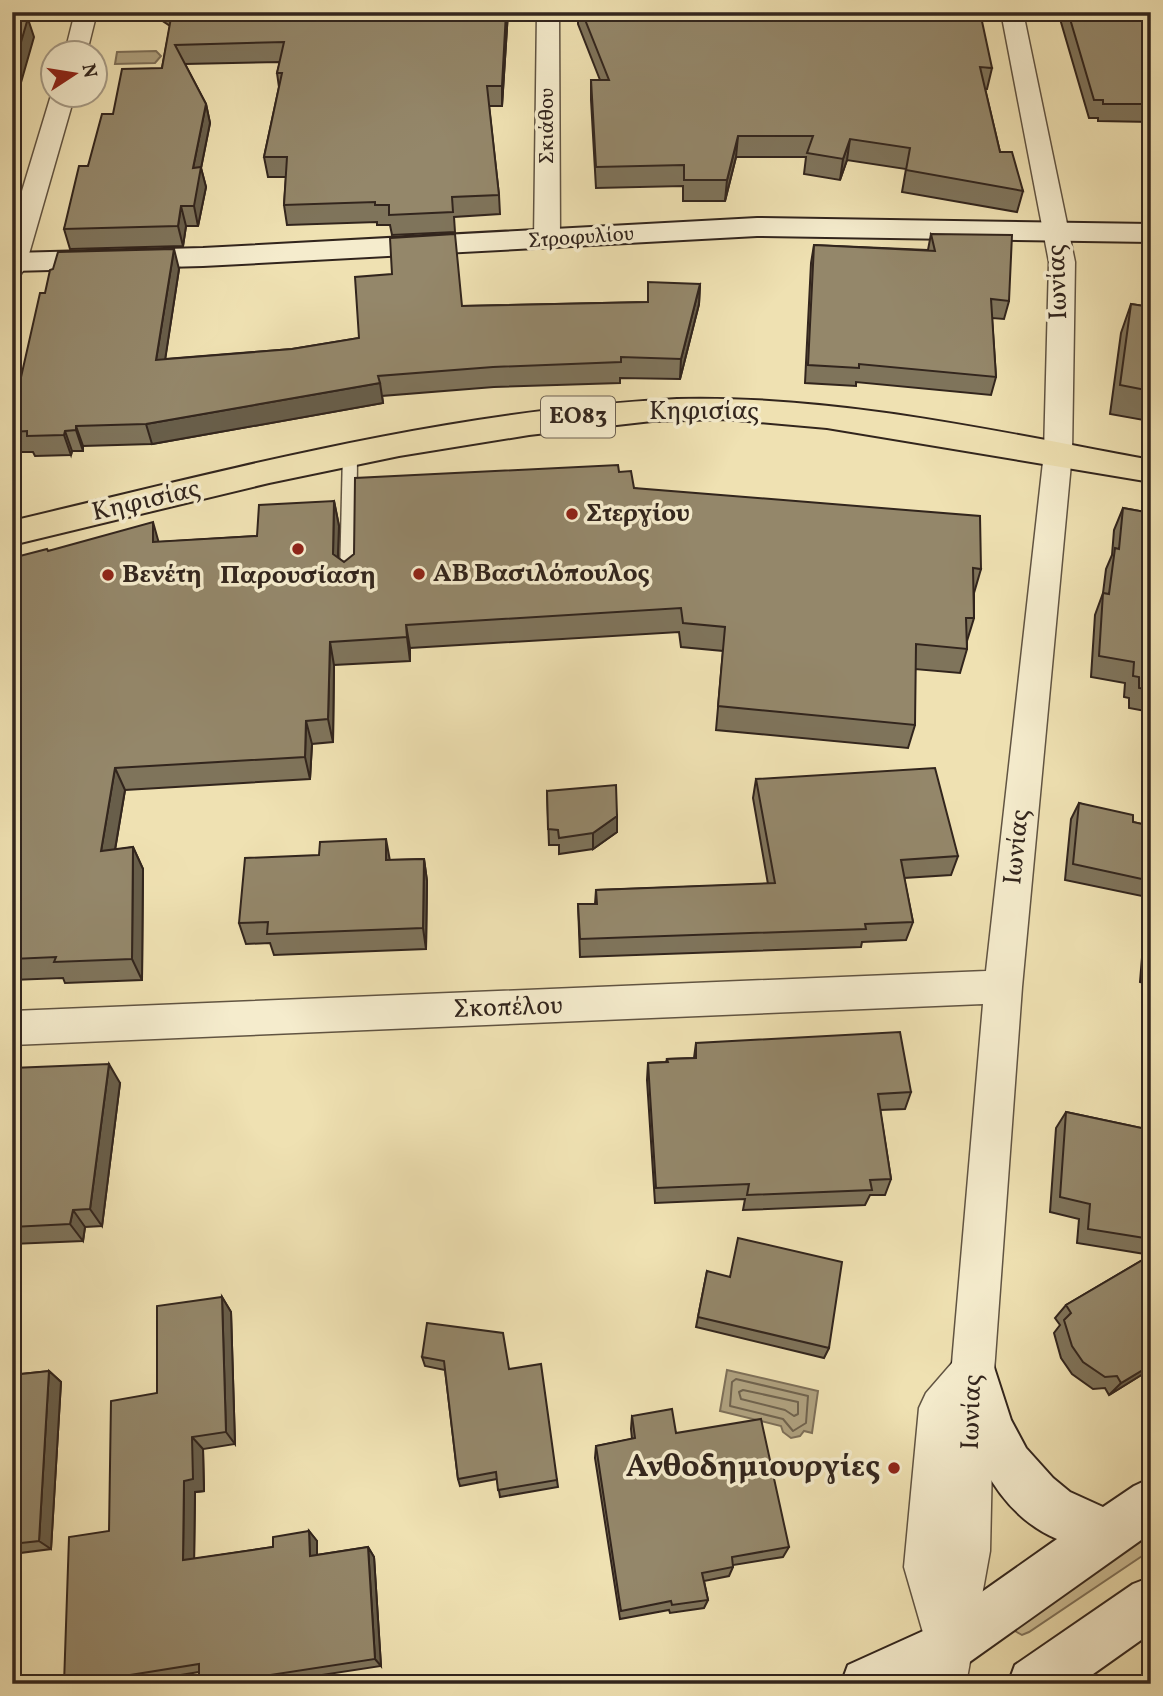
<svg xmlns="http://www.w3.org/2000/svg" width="1163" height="1696" font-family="Vollkorn,serif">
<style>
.green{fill:#cfc199;stroke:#80735b;stroke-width:2}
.water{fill:#afa17f;stroke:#7d6f58;stroke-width:2}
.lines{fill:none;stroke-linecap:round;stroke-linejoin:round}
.shore{stroke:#70634e;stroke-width:2}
.lane-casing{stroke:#615442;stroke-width:3}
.street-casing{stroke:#615442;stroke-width:3}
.secondary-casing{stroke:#32251d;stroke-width:4}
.primary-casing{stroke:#32251d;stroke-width:4}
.lane{fill:#f5eccd;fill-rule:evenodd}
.street{fill:#f5eccd;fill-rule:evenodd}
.secondary{fill:#f5eccd;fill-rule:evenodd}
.primary{fill:#efe1b2;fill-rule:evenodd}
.wall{fill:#7f745b;stroke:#32251d;stroke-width:2}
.shaded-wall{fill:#685e4a;stroke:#32251d;stroke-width:2}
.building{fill:#94876a;stroke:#32251d;stroke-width:2}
.poi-dot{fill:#8f2418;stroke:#f5eccd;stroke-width:2.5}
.labels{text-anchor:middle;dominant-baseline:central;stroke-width:7;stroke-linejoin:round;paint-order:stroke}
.far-street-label{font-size:21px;fill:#32251d;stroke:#f5eccd}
.shield{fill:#f5eccd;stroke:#6c6152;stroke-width:2}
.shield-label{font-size:24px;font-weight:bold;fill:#32251d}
.street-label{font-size:26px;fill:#32251d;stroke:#f5eccd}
.poi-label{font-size:26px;font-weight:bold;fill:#32251d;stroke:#f5eccd;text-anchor:start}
.near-poi-label{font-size:32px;font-weight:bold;fill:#32251d;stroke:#f5eccd;text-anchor:end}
</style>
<rect width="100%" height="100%" fill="#efe1b2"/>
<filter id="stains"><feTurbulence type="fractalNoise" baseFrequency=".00286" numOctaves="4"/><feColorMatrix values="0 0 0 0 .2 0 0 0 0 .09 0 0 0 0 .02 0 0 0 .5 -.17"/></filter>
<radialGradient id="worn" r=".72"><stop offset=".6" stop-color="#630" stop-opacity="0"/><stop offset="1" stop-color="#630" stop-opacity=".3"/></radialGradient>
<!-- green -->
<path class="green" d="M1151 1529V1550L1029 1632 1022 1635 1015 1631 1016 1619Z"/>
<!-- water -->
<path class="water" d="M156 51 161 56 155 63 115 64 117 52Z
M727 1370 818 1391 812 1433 804 1431 800 1436 791 1438 783 1432 781 1426 720 1411Z"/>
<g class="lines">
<!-- shore -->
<path class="shore" d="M736 1379 808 1396 806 1423 793 1431 783 1419 730 1406 732 1382Z
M743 1390 798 1402V1414L794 1416 785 1410 741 1399 739 1392Z"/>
<defs>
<path id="lane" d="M350 448 357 453 356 578 348 584 340 578 343 453Z"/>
<path id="street" d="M75 12H97L87 52H65Z
M537 12H559L560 240 556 246 547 248 538 246 534 240Z
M1001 12H1023L1075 262 1072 453 1022 987 994 1372 990 1551 966 1684H918L926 1643 904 1567 919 1408 926 1393 952 1363 983 1004 12 1045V1011L986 971 1044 453 1049 262Z
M52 92V94H75L25 268 21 274 12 276V224Z"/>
<path id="secondary" d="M757 218 1151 224V242L757 236 203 266 12 271V253L203 248Z
M973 1348 990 1355 1011 1420 1026 1448 1053 1478 1070 1492 1103 1507 1134 1486 1151 1478V1533L968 1663 925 1684H841L848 1665 932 1627 1057 1539C991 1511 966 1436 949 1372L956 1355Z
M1151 1577V1633L1079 1684H1008L1015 1665 1133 1584Z"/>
<path id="primary" d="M677 399C835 395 995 431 1151 460V482L827 428 726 419 652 421 529 435 399 456 269 483 12 545V521C231 469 451 410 677 399Z"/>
</defs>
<!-- lane casing -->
<use href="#lane" class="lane-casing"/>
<!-- street casing -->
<use href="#street" class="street-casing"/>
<!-- secondary casing -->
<use href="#secondary" class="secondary-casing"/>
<!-- primary casing -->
<use href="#primary" class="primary-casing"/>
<!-- lane -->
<use href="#lane" class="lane"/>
<!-- street -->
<use href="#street" class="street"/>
<!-- secondary -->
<use href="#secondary" class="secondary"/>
<!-- primary -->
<use href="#primary" class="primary"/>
</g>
<!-- wall -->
<path class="wall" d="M149 12H508L502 106H489L499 195 500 214 454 217 455 232 392 235 390 225H377V222L287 225 284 205 286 177H268L264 157 279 87 277 73 280 62 185 64 206 104 210 123 201 168 206 187 198 226H186L183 246 70 249 64 229 88 166 113 114 162 68 170 26Z
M578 12H667L676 21 992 68 987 89H985L1000 152 1023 191 1017 212 902 192 906 169 847 160 840 180 804 174 806 157H736L725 201H683V186L596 188 591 100V80H600L578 24Z
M1058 12H1151V122L1098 121V118H1089Z
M931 234 1009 301 1004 319 992 318 996 377 991 395 856 382V386L805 383 811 263 814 245 928 250Z
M179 269 165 359 292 349 359 338 462 306 648 302 700 284 699 304 680 379 620 378V383L494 387 382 396 383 403 152 444 83 446V451H72L71 455 35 456 33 452H17L12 441V417Z
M1131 304 1151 307V425L1144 423V420L1110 414 1121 333Z
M619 472 634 488 981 569 974 593V618L967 641V649L960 673 915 669V725L908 748 716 730 723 651 681 647 679 632 410 648V661L334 665 333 742 312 744 310 779 125 790 115 850 133 847 143 869 142 980 65 983 63 978 12 980V558L48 551 159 542 257 536 334 501 339 526 338 558 344 562Z
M1123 508 1151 513V712L1129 708V698L1124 697 1125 683 1091 677 1095 615 1103 593 1106 569 1112 555 1114 530Z
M756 779 958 856 951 875 904 878 913 922 906 940 862 942 861 947 580 957 578 904H595L596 890 768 884 753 798Z
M547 791 617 816V832L593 849 559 854V845H549Z
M1079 803 1133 822 1151 826V985L1140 982 1147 897 1065 880 1071 819Z
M424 859 427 881 426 949 274 955 270 943 246 944 239 923 390 860Z
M696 1043 911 1092 905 1109 880 1110 891 1179 885 1195H870L865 1205 743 1210 745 1199 655 1203 647 1080 648 1063 666 1062 667 1059 694 1058Z
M12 1068 120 1083 102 1226 85 1227 83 1241 12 1244Z
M1066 1112 1151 1130V1255L1077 1243 1079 1219 1050 1212 1056 1128Z
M1151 1255V1369L1109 1395 1105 1388 1093 1389 1072 1374 1061 1358 1054 1333 1060 1325 1055 1318 1066 1305Z
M707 1271 829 1348 824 1358 696 1327Z
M222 1297 231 1312 235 1444 203 1449 204 1491 195 1492 194 1559 273 1547 309 1531 317 1541V1555L368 1547 374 1557 381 1666 263 1684H199V1672L127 1684H64L109 1531 157 1393Z
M422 1357 509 1369 557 1480 558 1487 500 1497 497 1479 460 1486 458 1479 445 1370 425 1366Z
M49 1371 61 1382 51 1549 12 1554V1375Z
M632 1416 676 1433 789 1547 783 1557 733 1565V1567L729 1576 704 1581 708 1600 704 1608 670 1613 669 1610 620 1619 595 1458 596 1446 632 1439 631 1429Z"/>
<!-- shaded-wall -->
<path class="shaded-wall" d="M21 12H31L29 22 34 37 12 114V73Z
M506 12H508L502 106V86Z
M206 104 210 123 201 168 206 187 198 226 194 206 193 168Z
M738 136 736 157 725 201 727 180Z
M850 139 847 160 840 180 843 159Z
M181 206 186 226 183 246 178 226Z
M174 249 179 269 162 380 156 360Z
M700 284 699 304 680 379 681 359Z
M380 383 383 403 152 444 146 424Z
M76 426 83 446V451L76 430Z
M65 431 72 451 71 455 64 435Z
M334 501 339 526 337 578 333 554Z
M153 522 160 547 153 542Z
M406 625 410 648V661L407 637Z
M330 642 334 665 333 742 328 719Z
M306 721 312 744 310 779 305 757Z
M115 768 125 790 111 873 101 851Z
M617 816V832L593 849V833Z
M386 839 390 861 386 860Z
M133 847 143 869 142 980 132 959Z
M424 859 427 881 426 949 423 928Z
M109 1064 120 1083 102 1226 90 1209Z
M73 1210 85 1227 83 1241 70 1224Z
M222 1297 231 1312 235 1444 226 1432Z
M1151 1365V1369L1109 1395 1121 1383Z
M49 1371 61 1382 51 1549 39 1541Z
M192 1437 203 1449 204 1491 195 1492 194 1570 183 1560 184 1481Z
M309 1531 317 1541V1565L310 1556Z
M368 1547 374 1557 381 1666 375 1659Z"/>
<!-- building -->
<path class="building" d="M12 12H21V15L28 18 12 73Z
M172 12H506L502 86H487L499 195 452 197 453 212 389 215V205H375V202L284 205 287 157H264L282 73H277L284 42 175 45 206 104 193 168 201 167 194 206H181L178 226 64 229 79 166H88L102 114H113L122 69 162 68Z
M582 12H667L668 14 672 13 676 21 739 14V12H980L992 68 980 67 1000 152H1012L1023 191 906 170 910 148 850 139 843 159 807 153 813 136H738L727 180H684V165L596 167 591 80H609Z
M1068 12H1148L1151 22V104H1103V100H1094Z
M455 234 462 306 648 302V282L700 284 681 359 621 357V362L493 367 378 376 380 383 146 424 76 426V430L65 431 64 435 27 436V431L12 432V417L40 293H45L50 270 53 269 58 252 174 249 156 360 292 349 359 338 355 277 392 274 390 238Z
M931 234 1012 235 1009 301 991 299 996 377 859 364V368L808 365 814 245 935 251Z
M1131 304 1151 307V391L1120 385Z
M618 465 619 472 631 471 634 488 980 516 981 569 973 568 974 618H966L967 649 916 644 915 725 718 706 725 627 683 623 681 608 406 625 407 637 330 642 328 719 306 721 305 757 115 768 101 851 133 847 132 959 54 962 56 957 12 959V558L47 549 48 551 153 522V542L257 536 259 505 334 501 333 554 344 562 354 554 355 478Z
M1123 508 1151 513V690L1139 688V677L1133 676 1134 662 1099 656 1103 593 1109 594 1115 548 1119 549Z
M935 768 958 856 901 860 913 922 865 924 866 929 580 939 578 904H597L596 890 775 883 756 779Z
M616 785 617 816 593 833 559 838 558 830 548 829 547 791Z
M1079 803 1133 815V822L1151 826V881L1073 864Z
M386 839V860L424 859 423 928 267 934 268 922 239 923 245 858 319 855 320 842Z
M1151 941V968L1149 967Z
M900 1032 911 1092 878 1094 891 1179 870 1180 872 1190 747 1195 749 1184 656 1188 648 1063 668 1062 667 1059 696 1058V1043Z
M109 1064 90 1209 73 1210 70 1224 12 1227V1068Z
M1066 1112 1151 1130V1239L1088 1229 1090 1204 1060 1197Z
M738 1238 842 1262 829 1348 698 1317 707 1271 730 1277Z
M1151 1255V1365L1121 1383 1117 1376 1105 1377 1083 1362 1072 1346 1064 1320 1071 1313 1066 1305Z
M222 1297 226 1432 192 1437 193 1479 184 1481 183 1560 273 1547V1537L309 1531 310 1556 368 1547 375 1659 212 1684H199V1664L74 1684H64L69 1537 109 1531 111 1401 157 1393V1306Z
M427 1323 503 1333 509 1369 541 1364 557 1480 498 1490 496 1472 458 1479 444 1361 422 1357Z
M49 1371 39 1541 12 1544V1375Z
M672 1409 676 1433 761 1419 789 1547 732 1557 733 1567 702 1573 708 1600 672 1605 671 1601 621 1611 596 1446 635 1438 632 1416Z"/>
<!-- markers -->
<g class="poi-dot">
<circle cx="572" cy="514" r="7"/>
<circle cx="298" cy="549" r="7"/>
<circle cx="419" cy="574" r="7"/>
<circle cx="108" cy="575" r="7"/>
<circle cx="894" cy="1468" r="7"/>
</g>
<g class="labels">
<!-- far-street labels -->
<g class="far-street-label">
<text transform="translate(547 126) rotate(-90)">Σκιάθου</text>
<text transform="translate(581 238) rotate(-4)">Στροφυλίου</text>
</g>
<!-- shield labels -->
<rect class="shield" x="541" y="396.5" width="74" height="41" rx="5"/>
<g class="shield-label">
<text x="578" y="417">ΕΟ83</text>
</g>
<!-- street labels -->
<g class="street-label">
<text transform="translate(1058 282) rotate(-92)">Ιωνίας</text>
<text x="704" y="412">Κηφισίας</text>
<text transform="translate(146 501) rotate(-13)">Κηφισίας</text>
<text transform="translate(1017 847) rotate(-84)">Ιωνίας</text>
<text transform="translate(508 1008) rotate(-2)">Σκοπέλου</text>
<text transform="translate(972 1412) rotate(-88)">Ιωνίας</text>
</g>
<!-- poi labels -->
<g class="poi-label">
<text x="586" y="514">Στεργίου</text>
<text x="433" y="574">ΑΒ Βασιλόπουλος</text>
<text x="122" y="575">Βενέτη</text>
<text x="298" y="576" text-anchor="middle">Παρουσίαση</text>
</g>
<!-- near-poi labels -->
<g class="near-poi-label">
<text x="880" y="1468">Ανθοδημιουργίες</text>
</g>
</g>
<!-- margin -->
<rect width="1163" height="1696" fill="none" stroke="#efe1b2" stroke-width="42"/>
<rect x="14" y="14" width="1135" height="1668" fill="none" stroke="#32251d" stroke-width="3.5"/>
<rect x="21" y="21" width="1121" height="1654" fill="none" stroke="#32251d" stroke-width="2"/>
<!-- north arrow -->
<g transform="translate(74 74) rotate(78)"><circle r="33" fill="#f5eccd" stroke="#a79c87" stroke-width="2"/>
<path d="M0-5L12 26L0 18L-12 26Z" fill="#8f2418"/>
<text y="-10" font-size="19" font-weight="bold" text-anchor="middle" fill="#32251d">N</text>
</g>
<rect width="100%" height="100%" filter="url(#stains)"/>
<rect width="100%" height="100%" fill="url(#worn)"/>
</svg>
